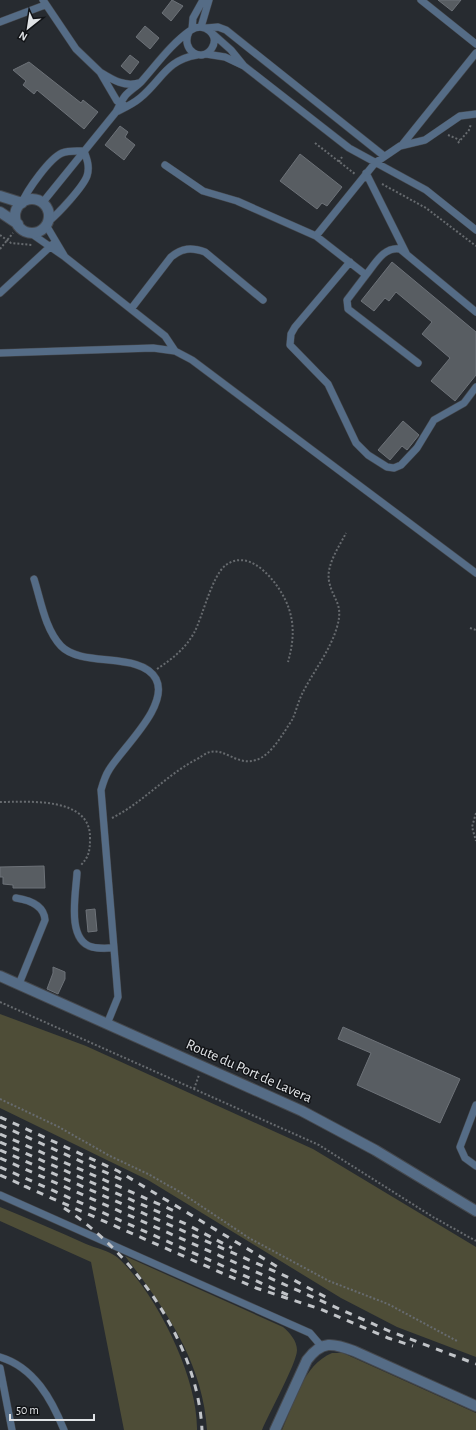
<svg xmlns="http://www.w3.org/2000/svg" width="476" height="1430" font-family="'Alegreya Sans',sans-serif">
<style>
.green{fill:#4e4d37}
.building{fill:#585d62;stroke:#6d7278}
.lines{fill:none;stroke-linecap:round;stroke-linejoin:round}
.service-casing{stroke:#45484d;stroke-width:8}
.minor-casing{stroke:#45484d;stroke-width:12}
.tertiary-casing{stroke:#45484d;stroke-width:12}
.path{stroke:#676b6f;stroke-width:2;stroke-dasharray:2 2;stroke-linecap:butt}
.service{stroke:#556c86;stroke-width:7}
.minor{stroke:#556c86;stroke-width:10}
.tertiary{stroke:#556c86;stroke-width:10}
.rail{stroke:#c1c4c8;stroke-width:3;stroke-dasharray:7 7;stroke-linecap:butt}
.labels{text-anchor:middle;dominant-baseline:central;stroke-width:3;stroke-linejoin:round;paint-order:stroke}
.street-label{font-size:15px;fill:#e0e3e6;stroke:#111316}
</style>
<rect width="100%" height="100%" fill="#272b30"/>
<!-- green -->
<path class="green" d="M0 1014 86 1046 313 1149 476 1247V1357L397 1327 341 1298 148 1180 0 1108Z
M0 1207C29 1219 58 1231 86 1244 96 1248 109 1251 117 1257 156 1292 198 1377 197 1430H124L91 1262 0 1221Z
M125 1256 283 1327C290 1333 297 1341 297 1350 297 1363 268 1415 262 1430H207C203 1363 165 1308 125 1256Z
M332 1353H343L476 1413V1430H282C294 1403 303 1365 332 1353Z"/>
<!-- building -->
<path class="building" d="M172 0 183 6 171 21 162 13Z
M438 0H461L452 11Z
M145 26 159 38 150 49 136 37Z
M130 55 139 62 130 74 121 66Z
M29 62 81 103 83 100 98 112 84 129 37 90 34 94 23 85 26 81 13 70Z
M120 126 128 132 125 137 135 145 124 160 105 145Z
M300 154 342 187 327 206 322 203 317 209 280 181Z
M392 262 476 332V375L455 401 431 381 450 358 422 334 432 322 396 292 389 301 385 298 374 311 361 301Z
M403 421 419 435 407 450 402 446 390 460 378 450Z
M44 866 45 888H13V885L3 884V877H0V867Z
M95 909 97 931 88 932 86 910Z
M53 967 65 972V979L58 994 47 989 53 973Z
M343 1027 460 1079 440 1123 357 1085 371 1053 338 1039Z"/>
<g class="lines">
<defs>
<path id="service" d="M43 0 76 49 100 72
M421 0 476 44
M0 22 45 5
M201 27 209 0
M206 28 218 27 226 30 384 156
M192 29 193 18 203 0
M189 32C180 50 202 64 212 48 220 35 204 21 191 30 171 44 157 64 141 82 136 87 129 91 125 96 121 101 119 107 116 112 124 108 133 104 140 98 162 80 166 60 197 55
M206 54 225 57 244 66 231 50 213 34
M244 66 349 148 426 190 476 230
M124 105 117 101 100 72C113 80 124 87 139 83
M402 145 476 53
M165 165 203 191 237 201 316 236 375 163 400 146 425 140 460 116 476 114
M366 173 406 253
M43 202 116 112
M22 203C27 190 50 158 62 153 69 150 77 151 84 151 87 159 90 167 87 176 83 187 58 214 49 221
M29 232 65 257 46 225
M316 236 366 275C375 264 384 246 400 249L476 312
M65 257 165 336 175 351 192 360 476 573
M350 262 295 327 291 334 290 345 328 384 356 443 368 455 387 467 394 468 401 465 417 448 434 420 464 403 476 387
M366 275 347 300 348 309 418 363
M0 293 53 244
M131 309 171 257C182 248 191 247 205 252L263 300
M0 353 153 348 175 351
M34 579C41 601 45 629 61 646 82 668 141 651 156 679 170 706 121 749 109 770 105 776 103 783 101 790L118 997 107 1024
M77 873C76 893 66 940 92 947 99 949 107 948 114 948
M16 898C29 900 44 905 45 920L19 984
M476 1105 460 1147 465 1158 476 1166
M0 1195 310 1333 322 1347
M0 1357C34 1367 52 1400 64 1430
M0 1368 12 1430"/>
<path id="minor" d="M0 196 22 203
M15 216a17 17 0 1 1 34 0a17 17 0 1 1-34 0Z
M0 212 18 224
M275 1430 307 1360C322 1340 333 1343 354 1351L476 1406"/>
<path id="tertiary" d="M0 976 302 1111 375 1150 476 1211"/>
</defs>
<!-- service casing -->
<use href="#service" class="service-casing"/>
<!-- minor casing -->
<use href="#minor" class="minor-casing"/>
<!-- tertiary casing -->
<use href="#tertiary" class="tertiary-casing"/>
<!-- path -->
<path class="path" d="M448 135 460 140
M315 143 355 174
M458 143 469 130 471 124
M339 162 342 157
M382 184 426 208 476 246
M0 235 11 243 32 245
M0 249 13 233
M470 628 476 630
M157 669C172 659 185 649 194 633 203 616 212 575 226 565 252 546 282 587 289 609 295 627 293 644 288 662
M0 802C27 802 91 796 90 838 90 851 89 857 80 866
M476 813 472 827 476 841
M112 818C144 802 167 774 199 758 202 756 206 753 210 752 225 748 237 766 256 760 271 756 284 732 292 720 296 712 298 702 302 694 313 672 330 651 337 627 344 603 333 601 329 581 326 565 339 547 346 533
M0 1002 319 1145 433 1217 476 1241
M194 1089 199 1075
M0 1099 57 1126 110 1156 148 1174 180 1192 249 1238 329 1281 388 1304 457 1341"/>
<!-- service -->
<use href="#service" class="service"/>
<!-- minor -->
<use href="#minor" class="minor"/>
<!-- tertiary -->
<use href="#tertiary" class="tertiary"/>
<!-- rail -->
<path class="rail" d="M0 1117 118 1171 281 1269
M0 1125 127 1182
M0 1134 179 1213
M0 1142 186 1224 232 1248
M0 1150 292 1279 331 1300
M0 1158 389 1331 476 1364
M0 1167 288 1295
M0 1175 29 1188
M24 1186 256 1288 320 1309 388 1338 413 1346
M64 1208C135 1254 198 1344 202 1430"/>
</g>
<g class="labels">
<!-- street labels -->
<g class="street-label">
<text transform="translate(249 1071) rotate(24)">Route du Port de Lavera</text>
</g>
</g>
<!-- north arrow -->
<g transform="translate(28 28) rotate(210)" stroke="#111316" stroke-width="3" paint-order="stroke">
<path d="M0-3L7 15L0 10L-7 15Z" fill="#e0e3e6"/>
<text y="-6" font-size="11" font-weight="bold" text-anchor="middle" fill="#e0e3e6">N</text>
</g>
<!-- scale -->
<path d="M10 1414v6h84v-6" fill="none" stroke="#e0e3e6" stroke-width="2"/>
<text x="16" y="1414" font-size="12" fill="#e0e3e6" stroke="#111316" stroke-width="3" paint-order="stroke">50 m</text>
</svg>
